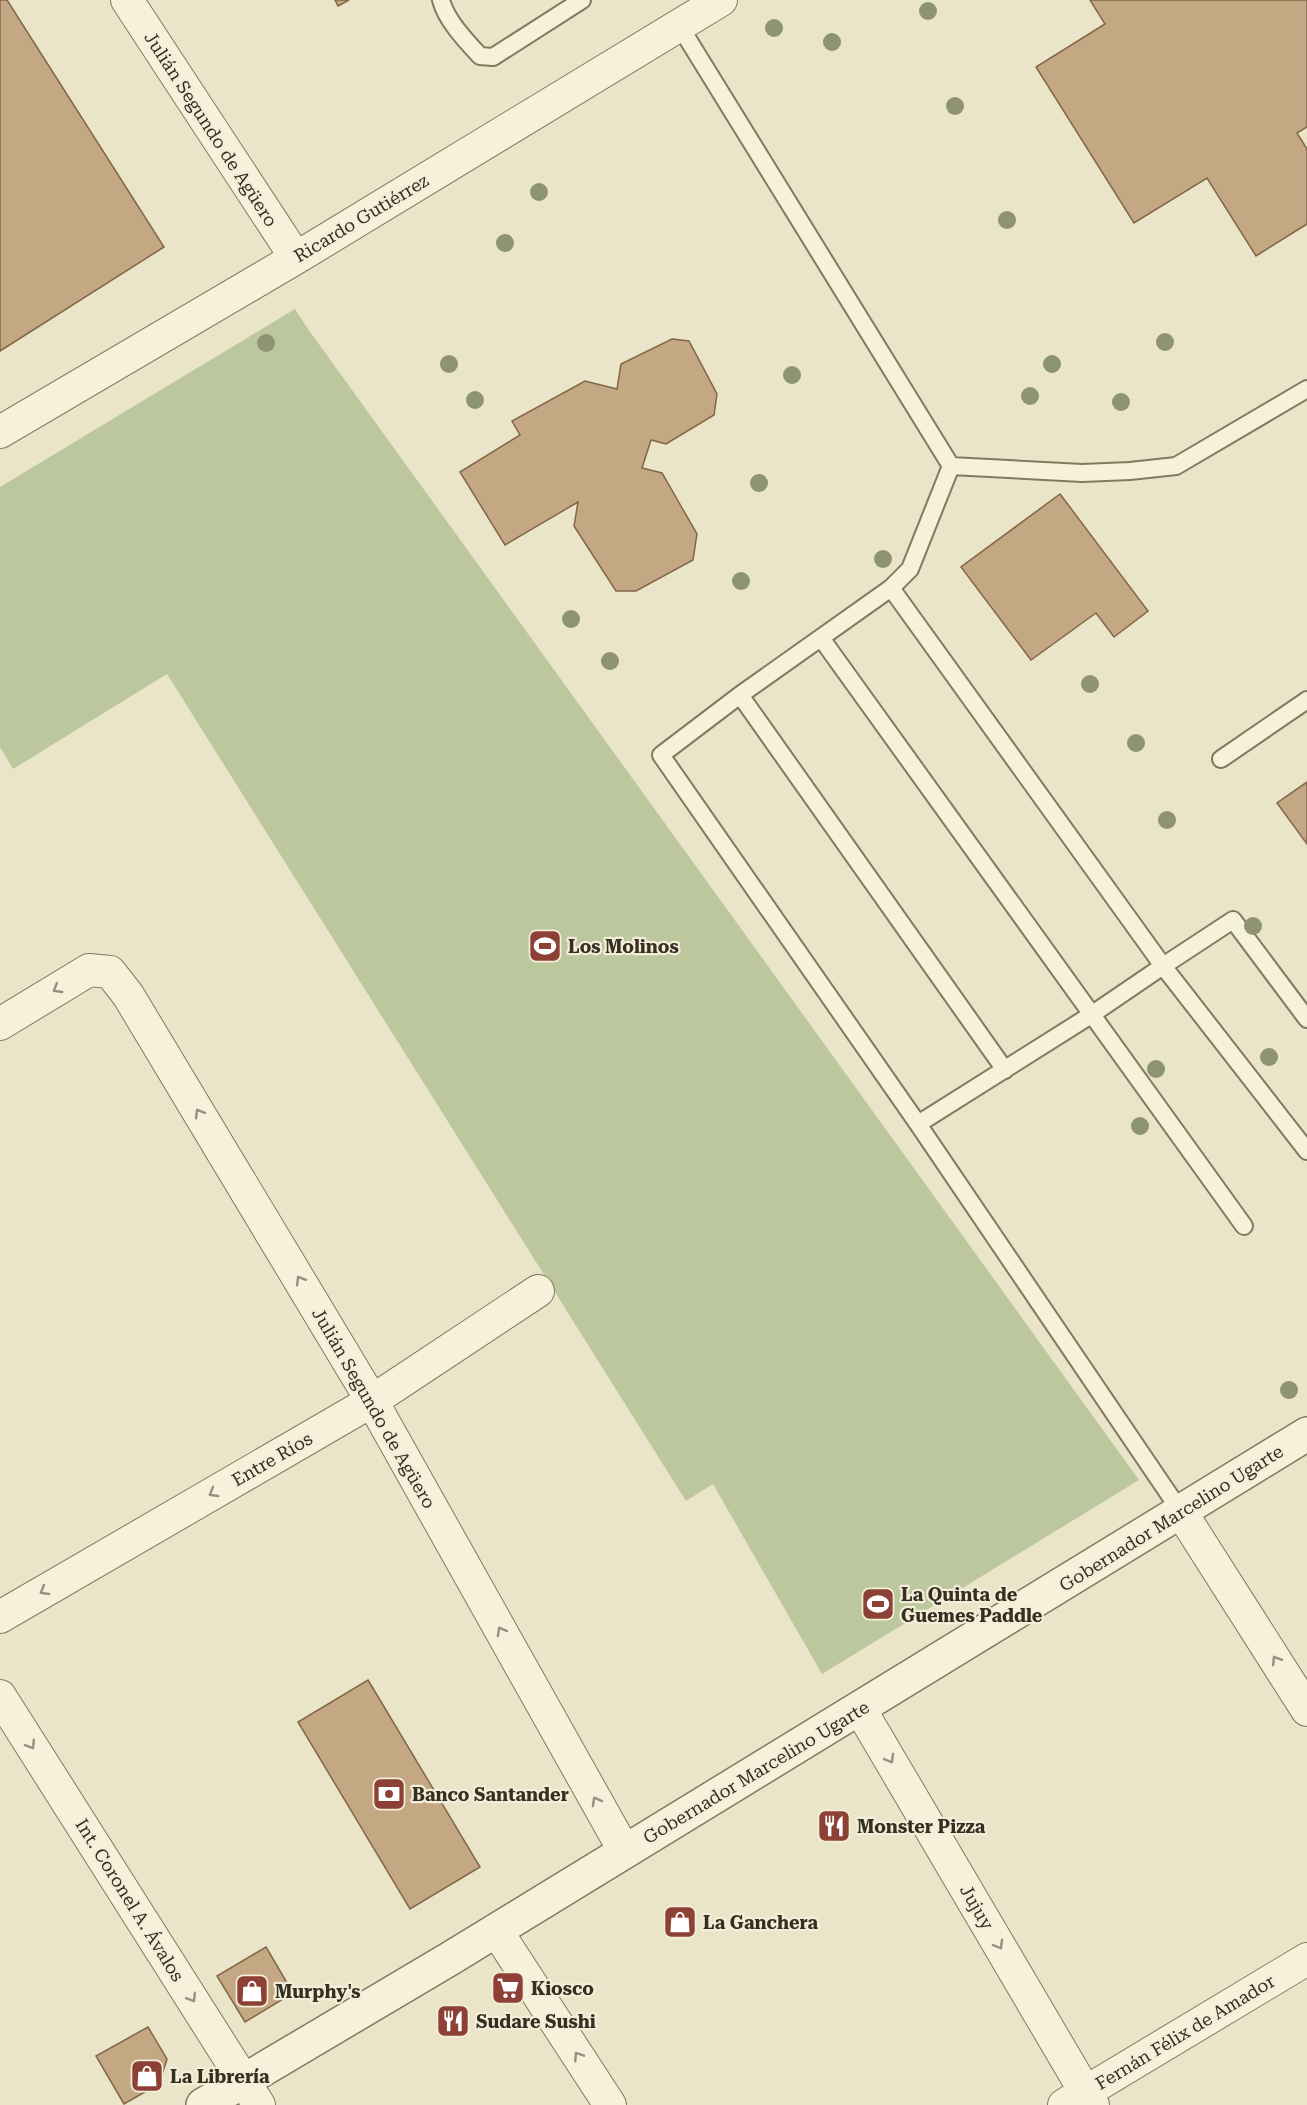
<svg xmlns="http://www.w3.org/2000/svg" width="1307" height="2105" font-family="'Roboto Serif',serif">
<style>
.green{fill:#bcc79e}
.building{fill:#c4a783;stroke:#816648;stroke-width:1.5}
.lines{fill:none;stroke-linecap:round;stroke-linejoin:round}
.service-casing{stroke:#84785f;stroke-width:20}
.minor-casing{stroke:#84785f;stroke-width:34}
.tertiary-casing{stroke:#84785f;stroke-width:36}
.service{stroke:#f5f1db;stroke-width:16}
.minor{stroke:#f5f1db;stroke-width:32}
.tertiary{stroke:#f5f1db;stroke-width:33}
.tree{fill:#8e9372}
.oneway{stroke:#96907e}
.labels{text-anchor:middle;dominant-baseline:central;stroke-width:4.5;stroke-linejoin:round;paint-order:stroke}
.street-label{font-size:18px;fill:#362e21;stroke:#f2eed8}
.poi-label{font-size:18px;font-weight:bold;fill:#362e21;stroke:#f2eed8;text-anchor:start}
</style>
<rect width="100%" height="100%" fill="#eae4c9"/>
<!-- green -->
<path class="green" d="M295 309 308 329 1139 1480 822 1674 713 1484 686 1501 167 674 13 769 0 747V487Z"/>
<!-- building -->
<path class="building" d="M0 0H7L164 247 0 351Z
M335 0H349L338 6Z
M1090 0H1307V127L1297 133 1307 149V224L1256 256 1207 178 1134 223 1036 67 1105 24Z
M672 339 689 341 717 394 714 415 666 444 651 440 642 468 662 473 697 534 693 560 636 591H616L574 526 578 502 505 545 460 472 520 435 512 421 585 381 617 389 621 364Z
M1060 494 1148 611 1114 637 1096 613 1031 660 961 567Z
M1307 782V844L1277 803Z
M368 1680 480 1867 410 1909 298 1722Z
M266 1947 293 1993 245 2022 217 1976Z
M148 2027 167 2059 159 2084 124 2104 96 2056Z"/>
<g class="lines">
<defs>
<path id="service" d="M441 0C446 20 466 41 480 56L493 57 582 0
M679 25 951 466 910 569 891 588
M951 466 1082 473 1130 471 1176 466 1307 389
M821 638 1244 1226
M740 695 1005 1070
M1221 759 1307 700
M1307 1019 1233 920 1163 966 1307 1151
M918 1124 1091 1015 1163 966 891 588 740 695 661 755 918 1124 1181 1512"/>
<path id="minor" d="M127 0 296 258
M0 432 296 258 721 0
M0 1024 89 970 110 972 128 995 372 1401 625 1852
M1181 1512 1307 1710
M0 1617 372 1401 538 1291
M0 1696 259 2105
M860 1709 1093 2105
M496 1930 610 2105
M1064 2105 1307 1959"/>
<path id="tertiary" d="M203 2105 451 1958 1307 1434"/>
</defs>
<!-- service casing -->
<use href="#service" class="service-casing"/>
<!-- minor casing -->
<use href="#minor" class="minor-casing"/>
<!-- tertiary casing -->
<use href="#tertiary" class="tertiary-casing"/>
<!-- service -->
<use href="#service" class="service"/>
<!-- minor -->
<use href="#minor" class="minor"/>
<!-- tertiary -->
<use href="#tertiary" class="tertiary"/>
</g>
<!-- trees -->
<g class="tree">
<circle cx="928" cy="11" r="9"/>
<circle cx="774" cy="28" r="9"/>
<circle cx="832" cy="42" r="9"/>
<circle cx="955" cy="106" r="9"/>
<circle cx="539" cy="192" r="9"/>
<circle cx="1007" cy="220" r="9"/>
<circle cx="505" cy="243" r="9"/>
<circle cx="1165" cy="342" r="9"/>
<circle cx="266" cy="343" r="9"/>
<circle cx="449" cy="364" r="9"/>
<circle cx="1052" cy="364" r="9"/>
<circle cx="792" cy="375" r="9"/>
<circle cx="1030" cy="396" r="9"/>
<circle cx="475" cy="400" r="9"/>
<circle cx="1121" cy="402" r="9"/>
<circle cx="759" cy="483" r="9"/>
<circle cx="883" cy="559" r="9"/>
<circle cx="741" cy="581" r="9"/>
<circle cx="571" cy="619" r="9"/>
<circle cx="610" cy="661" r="9"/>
<circle cx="1090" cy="684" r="9"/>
<circle cx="1136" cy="743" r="9"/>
<circle cx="1167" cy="820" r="9"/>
<circle cx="1253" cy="926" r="9"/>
<circle cx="1269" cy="1057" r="9"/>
<circle cx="1156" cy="1069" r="9"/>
<circle cx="1140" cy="1126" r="9"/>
<circle cx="1289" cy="1390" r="9"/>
</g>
<!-- one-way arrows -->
<defs><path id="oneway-chevron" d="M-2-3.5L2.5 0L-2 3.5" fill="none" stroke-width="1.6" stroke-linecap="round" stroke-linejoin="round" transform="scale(1.5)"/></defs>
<g class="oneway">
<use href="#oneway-chevron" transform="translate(57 989) rotate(149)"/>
<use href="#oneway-chevron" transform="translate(199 1113) rotate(-121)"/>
<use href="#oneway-chevron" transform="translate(300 1280) rotate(-121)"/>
<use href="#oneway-chevron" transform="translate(213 1493) rotate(150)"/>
<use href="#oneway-chevron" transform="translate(44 1591) rotate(150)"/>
<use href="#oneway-chevron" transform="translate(501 1631) rotate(-119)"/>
<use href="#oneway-chevron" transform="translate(1276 1660) rotate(-122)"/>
<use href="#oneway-chevron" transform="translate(31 1745) rotate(58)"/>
<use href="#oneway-chevron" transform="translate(890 1759) rotate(60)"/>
<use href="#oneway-chevron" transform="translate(596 1801) rotate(-119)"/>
<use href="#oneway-chevron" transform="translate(999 1945) rotate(60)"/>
<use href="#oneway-chevron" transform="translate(192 1998) rotate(58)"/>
<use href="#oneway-chevron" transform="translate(578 2056) rotate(-123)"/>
</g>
<!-- icons -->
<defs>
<symbol id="stadium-square" viewBox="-11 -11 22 22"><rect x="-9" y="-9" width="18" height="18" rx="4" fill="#8d4136" stroke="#f2eed8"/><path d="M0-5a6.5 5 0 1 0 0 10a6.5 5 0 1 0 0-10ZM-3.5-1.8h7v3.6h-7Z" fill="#fff"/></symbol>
<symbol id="bank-square" viewBox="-11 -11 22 22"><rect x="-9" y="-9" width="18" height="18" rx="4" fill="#8d4136" stroke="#f2eed8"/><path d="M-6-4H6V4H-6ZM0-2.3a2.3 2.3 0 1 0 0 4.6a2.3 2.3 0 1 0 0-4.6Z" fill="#fff"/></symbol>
<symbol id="restaurant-square" viewBox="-11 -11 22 22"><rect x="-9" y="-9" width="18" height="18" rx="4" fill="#8d4136" stroke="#f2eed8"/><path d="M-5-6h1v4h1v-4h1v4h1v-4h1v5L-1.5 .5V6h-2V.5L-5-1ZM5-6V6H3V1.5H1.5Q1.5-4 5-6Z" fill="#fff"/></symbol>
<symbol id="shop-square" viewBox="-11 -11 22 22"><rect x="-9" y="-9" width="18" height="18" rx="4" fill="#8d4136" stroke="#f2eed8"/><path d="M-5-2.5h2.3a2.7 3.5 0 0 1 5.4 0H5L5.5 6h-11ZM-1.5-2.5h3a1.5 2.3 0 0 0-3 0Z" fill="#fff"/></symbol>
<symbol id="supermarket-square" viewBox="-11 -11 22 22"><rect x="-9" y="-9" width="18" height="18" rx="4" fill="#8d4136" stroke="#f2eed8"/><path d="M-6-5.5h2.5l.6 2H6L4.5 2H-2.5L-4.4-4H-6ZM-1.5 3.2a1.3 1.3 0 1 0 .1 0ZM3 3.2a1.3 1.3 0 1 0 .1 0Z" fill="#fff"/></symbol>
</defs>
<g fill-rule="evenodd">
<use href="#stadium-square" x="526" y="927" width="38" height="38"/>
<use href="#stadium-square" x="859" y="1585" width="38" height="38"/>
<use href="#bank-square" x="370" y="1775" width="38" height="38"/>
<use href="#restaurant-square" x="815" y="1807" width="38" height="38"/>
<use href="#shop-square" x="661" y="1903" width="38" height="38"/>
<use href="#supermarket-square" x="489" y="1969" width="38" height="38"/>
<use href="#shop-square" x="233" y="1972" width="38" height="38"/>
<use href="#restaurant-square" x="434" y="2002" width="38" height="38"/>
<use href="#shop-square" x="128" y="2057" width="38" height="38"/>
</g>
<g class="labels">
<!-- street labels -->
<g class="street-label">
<text transform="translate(211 129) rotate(57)">Julián Segundo de Agüero</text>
<text transform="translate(361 218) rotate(-31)">Ricardo Gutiérrez</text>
<text transform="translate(374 1408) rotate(60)">Julián Segundo de Agüero</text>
<text transform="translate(272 1459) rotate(-30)">Entre Ríos</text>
<text transform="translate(1171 1518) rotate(-32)">Gobernador Marcelino Ugarte</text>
<text transform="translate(756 1772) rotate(-31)">Gobernador Marcelino Ugarte</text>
<text transform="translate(130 1900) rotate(58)">Int. Coronel A. Ávalos</text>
<text transform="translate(977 1907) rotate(60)">Jujuy</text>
<text transform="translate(1185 2032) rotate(-31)">Fernán Félix de Amador</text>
</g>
<!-- poi labels -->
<g class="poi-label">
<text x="568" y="946">Los Molinos</text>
<text x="901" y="1594">La Quinta de<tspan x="901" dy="21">Guemes Paddle</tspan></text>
<text x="412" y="1794">Banco Santander</text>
<text x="857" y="1826">Monster Pizza</text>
<text x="703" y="1922">La Ganchera</text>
<text x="531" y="1988">Kiosco</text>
<text x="275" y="1991">Murphy's</text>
<text x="476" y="2021">Sudare Sushi</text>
<text x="170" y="2076">La Librería</text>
</g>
</g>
</svg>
